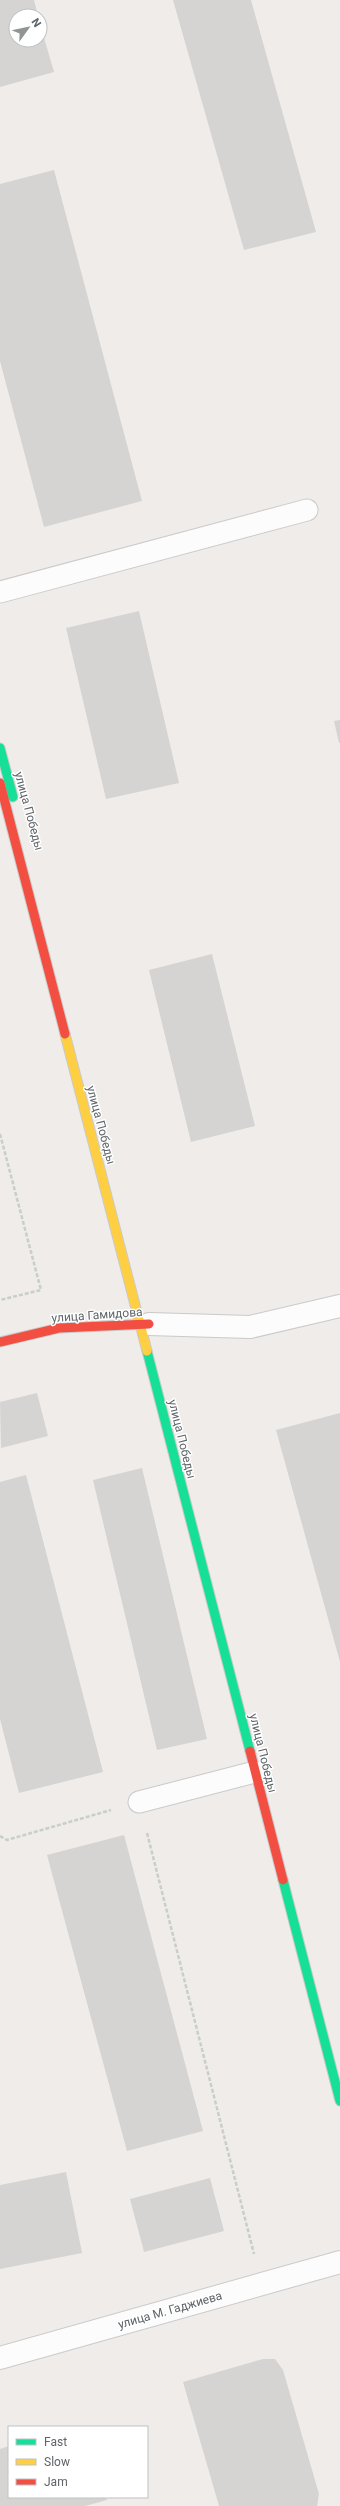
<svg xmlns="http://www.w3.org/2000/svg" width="340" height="2506" font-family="Roboto,sans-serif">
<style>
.building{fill:#d6d4d3}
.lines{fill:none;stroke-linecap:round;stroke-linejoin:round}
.lane-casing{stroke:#cacaca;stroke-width:23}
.street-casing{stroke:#cacaca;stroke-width:24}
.fast-casing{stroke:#cacaca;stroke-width:11}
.slow-casing{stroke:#cacaca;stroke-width:11}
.jam-casing{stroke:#cacaca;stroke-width:11}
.path{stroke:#c8ceca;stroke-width:2.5;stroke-dasharray:4 2;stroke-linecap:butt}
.lane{stroke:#fdfcfc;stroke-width:21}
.street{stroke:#fdfcfc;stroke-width:22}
.fast{stroke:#16e098;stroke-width:9}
.slow{stroke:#ffcf43;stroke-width:9}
.jam{stroke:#f24e42;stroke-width:9}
.labels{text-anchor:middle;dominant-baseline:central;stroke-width:3;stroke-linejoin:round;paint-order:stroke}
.street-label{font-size:12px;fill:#5e6468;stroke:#fff}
</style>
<rect width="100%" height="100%" fill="#efece9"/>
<!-- building -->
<path class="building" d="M0 0H34L38 16H16V40H40V24L54 72 0 87Z
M173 0H251L316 232 244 250Z
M54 170 142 501 44 527 0 361V184Z
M139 611 179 783 106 799 66 628Z
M340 720V743H339L334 721Z
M212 954 255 1126 191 1142 149 970Z
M37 1393 48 1436 1 1448 0 1402Z
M340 1413V1662L276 1430Z
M142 1468 207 1739 157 1750 93 1480Z
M26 1475 103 1772 19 1793 0 1719V1482Z
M124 1835 203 2131 127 2151 47 1855Z
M66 2172 82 2253 0 2269V2185Z
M210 2178 224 2231 144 2252 130 2199Z
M263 2359H275L283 2370 319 2494 317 2506H219L183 2382Z
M9 2446V2497H106L107 2500 85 2506H0V2449Z"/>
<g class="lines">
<defs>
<path id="lane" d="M0 592 307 510
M139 1802 255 1772"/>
<path id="street" d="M149 1324 250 1327 340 1306
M0 2358 340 2262"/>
<path id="fast" d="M0 748 13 797
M147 1351 250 1751
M283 1880 340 2101"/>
<path id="slow" d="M65 1034 147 1351"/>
<path id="jam" d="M0 783 65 1034
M0 1342 59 1328 149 1324
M250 1751 283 1880"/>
</defs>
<!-- lane casing -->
<use href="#lane" class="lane-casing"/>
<!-- street casing -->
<use href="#street" class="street-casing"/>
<!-- fast casing -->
<use href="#fast" class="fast-casing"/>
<!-- slow casing -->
<use href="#slow" class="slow-casing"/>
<!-- jam casing -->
<use href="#jam" class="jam-casing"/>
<!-- path -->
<path class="path" d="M0 1134 41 1290 0 1300
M147 1833 254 2254
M0 1836 7 1840 111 1810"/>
<!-- lane -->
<use href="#lane" class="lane"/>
<!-- street -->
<use href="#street" class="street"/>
<!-- fast -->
<use href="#fast" class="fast"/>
<!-- slow -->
<use href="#slow" class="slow"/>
<!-- jam -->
<use href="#jam" class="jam"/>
</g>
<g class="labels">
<!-- street labels -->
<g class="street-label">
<text transform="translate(29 811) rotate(75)">улица Победы</text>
<text transform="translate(101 1125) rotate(75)">улица Победы</text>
<text transform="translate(97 1315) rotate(-4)">улица Гамидова</text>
<text transform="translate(182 1439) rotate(76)">улица Победы</text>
<text transform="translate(263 1753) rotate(76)">улица Победы</text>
<text transform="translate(170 2310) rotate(-16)">улица М. Гаджиева</text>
</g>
</g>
<!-- legend -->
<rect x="8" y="2426" width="140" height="72" fill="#ffffff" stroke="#bfc1c3"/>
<rect x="16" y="2439" width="20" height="6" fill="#16e098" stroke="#bfc1c3"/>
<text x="44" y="2446" font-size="12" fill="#5e6468">Fast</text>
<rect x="16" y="2459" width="20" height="6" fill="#ffcf43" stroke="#bfc1c3"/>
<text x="44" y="2466" font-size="12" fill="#5e6468">Slow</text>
<rect x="16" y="2479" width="20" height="6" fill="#f24e42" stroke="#bfc1c3"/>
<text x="44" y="2486" font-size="12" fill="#5e6468">Jam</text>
<!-- north arrow -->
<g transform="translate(28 28) rotate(57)"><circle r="19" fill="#ffffff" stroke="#bfc1c3"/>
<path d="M0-3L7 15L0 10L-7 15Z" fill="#919495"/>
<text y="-6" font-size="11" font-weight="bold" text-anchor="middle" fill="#5e6468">N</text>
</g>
</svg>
